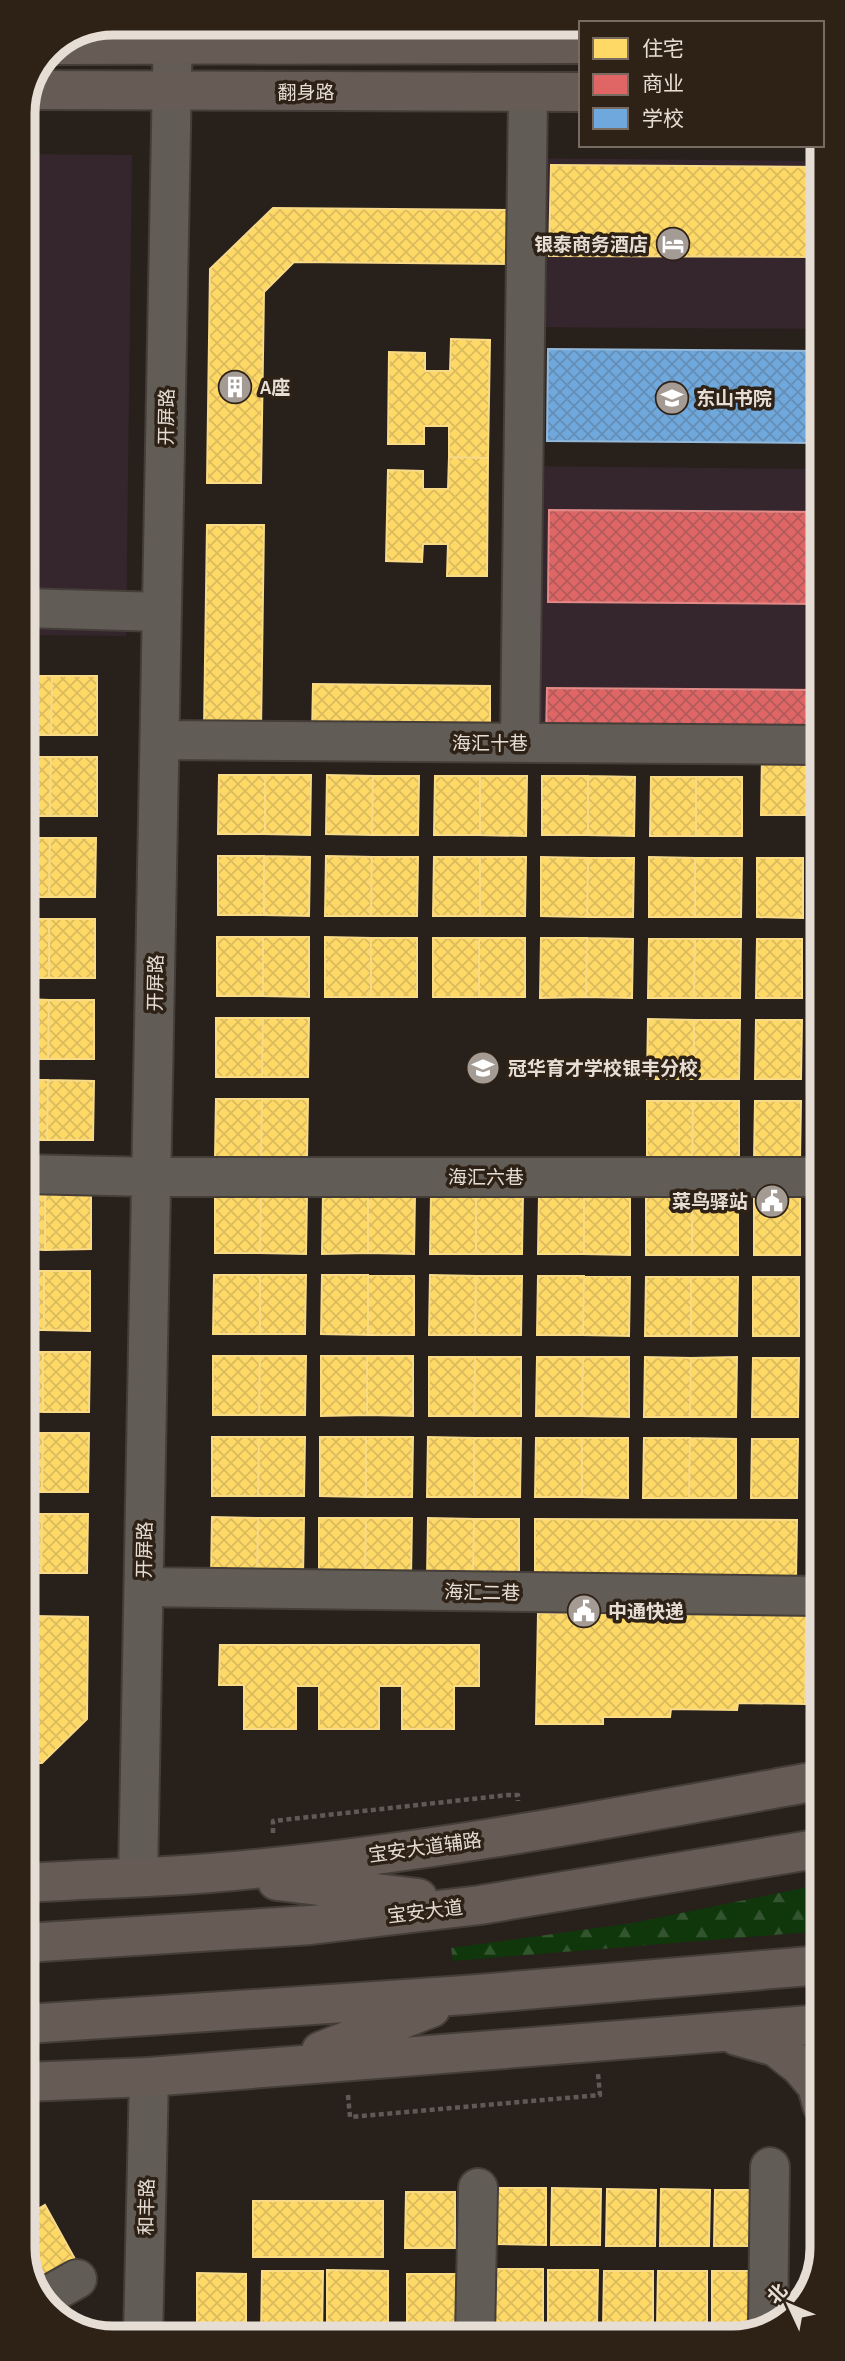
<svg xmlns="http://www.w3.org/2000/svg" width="845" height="2361" font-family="'Archivo Narrow','Noto Sans SC',sans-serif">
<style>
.commercial{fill:#35252c}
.forest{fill:url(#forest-firs)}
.homes{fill:url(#homes-cross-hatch);stroke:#f8da87;stroke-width:2}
.shops{fill:url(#shops-cross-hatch);stroke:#e28a87;stroke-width:2}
.schools{fill:url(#schools-cross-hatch);stroke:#93b8da;stroke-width:2}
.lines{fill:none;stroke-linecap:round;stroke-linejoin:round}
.minor-casing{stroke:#443d38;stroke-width:42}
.major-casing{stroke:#443d38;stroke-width:42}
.path{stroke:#5f5a56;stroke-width:4.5;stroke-dasharray:5 3.5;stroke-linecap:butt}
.minor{stroke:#625c56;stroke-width:38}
.major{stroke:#665b55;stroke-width:38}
.labels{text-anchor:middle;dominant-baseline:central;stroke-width:7;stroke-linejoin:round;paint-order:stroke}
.street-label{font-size:19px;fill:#e6ddd5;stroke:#2e2115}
.poi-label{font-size:19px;font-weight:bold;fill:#e6ddd5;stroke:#2e2115;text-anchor:start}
.rim{fill:none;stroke:#e6ddd5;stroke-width:9}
</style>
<defs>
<pattern id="forest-firs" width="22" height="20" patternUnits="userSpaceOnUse" patternTransform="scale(1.75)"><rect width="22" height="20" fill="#0f370b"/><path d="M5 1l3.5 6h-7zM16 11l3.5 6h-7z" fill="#32542e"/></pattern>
<pattern id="homes-cross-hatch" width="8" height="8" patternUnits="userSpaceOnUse" patternTransform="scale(1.75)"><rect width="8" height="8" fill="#ffd966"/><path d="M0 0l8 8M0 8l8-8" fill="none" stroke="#dabb5e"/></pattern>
<pattern id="shops-cross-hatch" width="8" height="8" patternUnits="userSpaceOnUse" patternTransform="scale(1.75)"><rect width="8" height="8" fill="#e06666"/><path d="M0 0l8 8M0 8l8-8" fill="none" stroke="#b25b5b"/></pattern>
<pattern id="schools-cross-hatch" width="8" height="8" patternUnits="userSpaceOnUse" patternTransform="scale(1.75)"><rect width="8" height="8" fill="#6fa8dc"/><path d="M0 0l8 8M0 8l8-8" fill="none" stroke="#648eb5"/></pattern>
</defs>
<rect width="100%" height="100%" fill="#28211b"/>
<!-- commercial -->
<path class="commercial" d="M23 154 132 155 126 636 24 635Z
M527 158 819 161V329L525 327Z
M523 466 820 469V744L520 742Z"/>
<!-- forest -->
<path class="forest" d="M822 1884V1931L453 1961 451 1948 633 1923Z"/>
<!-- homes -->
<path class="homes" d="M551 165 819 167V257L549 256Z
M273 208 510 210V264L294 262 264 292 261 483H207L210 269Z
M451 339 490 340 488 458 449 457V426H424V444H388L389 352 425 353V371H450Z
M449 457 488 458 487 576H447L448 544H423L422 562 386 561 388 470 423 471V489H448Z
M207 525H264L261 730 204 729Z
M24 676H52L51 735H24Z
M52 676H97V735H51Z
M313 684 490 686V739L312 738Z
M762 756H808L807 815H761Z
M24 757H51L50 816H24Z
M51 757H97V816H50Z
M219 775H265V834H218Z
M265 775H311L310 835 265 834Z
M327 775 373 776 372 835 326 834Z
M373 776H419L418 835H372Z
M435 776H480V835H434Z
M480 776H527L526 836 480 835Z
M542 776H588V835H542Z
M588 776 635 777 634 836 588 835Z
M651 777H696V836H650Z
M696 777H742V836H696Z
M24 838H50L49 897H24Z
M50 838H96L95 897H49Z
M218 856H264V915H218Z
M264 856 310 857 309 916 264 915Z
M326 856 372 857 371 916H325Z
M372 857H418L417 916H371Z
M434 857H480V916H433Z
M480 857H526L525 916H480Z
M541 857 588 858 587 917 541 916Z
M649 857 695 858V917H649Z
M588 858H634L633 917H587Z
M695 858H742L741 917H695Z
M757 858H803V918L757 917Z
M24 919H49V978H24Z
M49 919H95V978H49Z
M217 937H263V996H217Z
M263 937H309V997L263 996Z
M325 937 371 938V997H325Z
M371 938H417V997H371Z
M433 938H479V997H433Z
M479 938H525V997H479Z
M541 938H587L586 997 540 998Z
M587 938 633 939 632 998 586 997Z
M649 939H695L694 998H648Z
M695 939H741L740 998H694Z
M757 939H802V998H756Z
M24 999 49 1000 48 1059H24Z
M49 1000H94V1059H48Z
M216 1018H263L262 1077H216Z
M263 1018H309L308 1077H262Z
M648 1019 694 1020V1079H647Z
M694 1020H740L739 1079H694Z
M756 1020H802L801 1079H755Z
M24 1080H48L47 1140H24Z
M48 1080 94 1081 93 1140H47Z
M216 1099H262L261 1158H215Z
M262 1099H308L307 1159 261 1158Z
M647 1101H693L692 1160H647Z
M693 1101H739V1160H692Z
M755 1101H801L800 1160H754Z
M24 1190H45V1250L25 1249Z
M45 1190 91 1191V1249L45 1250Z
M215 1194H261L260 1253H215Z
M261 1194H307L306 1254 260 1253Z
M323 1194H368V1253L322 1254Z
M368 1194 415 1195 414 1254 368 1253Z
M431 1195H476V1254H430Z
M476 1195H523L522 1254H476Z
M539 1195H584V1254H538Z
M584 1195H630V1255L584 1254Z
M646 1195 692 1196V1255H646Z
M692 1196H738V1255H692Z
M754 1196H800V1255H754Z
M25 1271H44V1330H25Z
M44 1271H90V1331L44 1330Z
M214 1275H260V1334H213Z
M260 1275H306L305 1334H260Z
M322 1275H368V1335L321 1334Z
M368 1275 414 1276V1335H368Z
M430 1275 476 1276 475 1335H429Z
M476 1276H522L521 1335H475Z
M538 1276H584L583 1335H537Z
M584 1276 630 1277 629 1336 583 1335Z
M646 1277H691V1336H645Z
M691 1277H738L737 1336H691Z
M753 1277H799V1336H753Z
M25 1352H43V1412L25 1411Z
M43 1352H90L89 1412H43Z
M213 1356H260L259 1415H213Z
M260 1356H306L305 1415H259Z
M321 1356H367V1415L321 1416Z
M367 1356H413V1416L367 1415Z
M429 1357H475L474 1416H429Z
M475 1357H521V1416H474Z
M537 1357H583L582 1416H536Z
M583 1357H629V1417L582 1416Z
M645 1357 691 1358 690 1417H644Z
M737 1357 736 1417H690L691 1358Z
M753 1358H799L798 1417H752Z
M25 1433H43L42 1492H25Z
M43 1433H89L88 1492H42Z
M212 1437H259L258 1496H212Z
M259 1437H305L304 1496H258Z
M320 1437H366V1497L320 1496Z
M366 1437H413L412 1497H366Z
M428 1437 474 1438V1497H427Z
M474 1438H521L520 1497H474Z
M536 1438H582V1497H535Z
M582 1438H628V1498L582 1497Z
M644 1438H690L689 1498H643Z
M690 1438 736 1439V1498H689Z
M752 1439H798L797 1498H751Z
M25 1514H42L41 1573H25Z
M42 1514H88L87 1573H41Z
M212 1517 258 1518 257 1577H211Z
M258 1518H304L303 1577H257Z
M319 1518H366L365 1578 319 1577Z
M366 1518H412L411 1578H365Z
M428 1518 474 1519 473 1578H427Z
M474 1519H519V1578H473Z
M535 1519 797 1520 796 1579 535 1578Z
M538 1613 806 1615 805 1704 738 1703 737 1710 671 1709 670 1717H603V1724H536Z
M34 1616 88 1617 87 1719 42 1763H25V1704L33 1696Z
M220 1645H479V1686H454V1729H402V1686H379V1729H319V1686H296V1729H244V1685H219Z
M497 2188H546V2245L496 2244Z
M552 2188 601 2189 600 2245H551Z
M607 2189 656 2190 655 2246H606Z
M661 2189 710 2190 709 2246H660Z
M715 2190H764V2246H714Z
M406 2192H455V2248H405Z
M253 2201H383V2257H253Z
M45 2205 80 2268 38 2291 26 2272V2216Z
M494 2269H543V2326L493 2325Z
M327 2270 388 2271V2337H327Z
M548 2270H598L597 2326H548Z
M262 2271H323L322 2337H261Z
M604 2271H653V2327H603Z
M658 2271H707V2327H657Z
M712 2271H761V2328H712Z
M197 2273 246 2274V2330H197Z
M407 2274H457L456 2330H407Z"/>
<!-- shops -->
<path class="shops" d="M549 510 819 512 818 604 548 602Z
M547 688 817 690 816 739 546 737Z"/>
<!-- schools -->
<path class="schools" d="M548 349 818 351 817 443 547 441Z"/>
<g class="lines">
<defs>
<path id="minor" d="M24 608 162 612
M160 740 820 745
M520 743 528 92
M24 1174 152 1177H821
M144 1587 821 1596
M138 1876 173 23
M43 2298 77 2279
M768 2327 770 2167
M475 2336 478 2188
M143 2338 149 2077"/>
<path id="major" d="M58 45 581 44
M30 90 581 92
M277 1881 418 1898
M25 1883C87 1879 149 1878 210 1873 416 1856 619 1817 822 1780
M25 1943 311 1925 480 1905 822 1848
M26 2024 465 1995 822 1965
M737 2036 776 2047 800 2066 817 2086 822 2105
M321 2051 431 2008
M26 2082 149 2077 822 2024"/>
</defs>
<!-- minor casing -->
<use href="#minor" class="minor-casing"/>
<!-- major casing -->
<use href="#major" class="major-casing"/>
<!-- path -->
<path class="path" d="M273 1833V1821L508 1795H518V1801
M348 2095 350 2117 600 2095 598 2074"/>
<!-- minor -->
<use href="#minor" class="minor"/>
<!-- major -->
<use href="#major" class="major"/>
</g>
<!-- icons -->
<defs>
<symbol id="hotel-disc" viewBox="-11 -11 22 22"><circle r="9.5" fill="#a49b94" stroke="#2e2115"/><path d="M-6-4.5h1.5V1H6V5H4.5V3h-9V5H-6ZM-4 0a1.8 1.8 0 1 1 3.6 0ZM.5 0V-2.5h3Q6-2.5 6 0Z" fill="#fff"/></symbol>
<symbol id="building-disc" viewBox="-11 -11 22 22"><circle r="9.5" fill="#a49b94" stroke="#2e2115"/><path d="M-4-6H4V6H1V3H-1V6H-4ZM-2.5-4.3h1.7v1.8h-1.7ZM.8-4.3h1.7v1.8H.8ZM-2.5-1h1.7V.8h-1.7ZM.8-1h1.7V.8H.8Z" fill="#fff"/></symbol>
<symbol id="school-disc" viewBox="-11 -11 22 22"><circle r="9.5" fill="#a49b94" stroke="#2e2115"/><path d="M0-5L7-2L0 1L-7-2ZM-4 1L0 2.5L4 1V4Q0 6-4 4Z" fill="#fff"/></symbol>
<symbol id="civic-disc" viewBox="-11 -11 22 22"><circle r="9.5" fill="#a49b94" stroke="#2e2115"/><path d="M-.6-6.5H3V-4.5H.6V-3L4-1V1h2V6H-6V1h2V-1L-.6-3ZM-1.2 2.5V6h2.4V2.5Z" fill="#fff"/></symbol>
</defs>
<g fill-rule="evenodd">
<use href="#hotel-disc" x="654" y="225" width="38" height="38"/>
<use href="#building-disc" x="216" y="368" width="38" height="38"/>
<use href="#school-disc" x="653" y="379" width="38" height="38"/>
<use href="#school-disc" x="464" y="1049" width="38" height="38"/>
<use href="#civic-disc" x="753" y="1182" width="38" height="38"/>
<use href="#civic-disc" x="565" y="1592" width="38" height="38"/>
</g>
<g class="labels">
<!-- street labels -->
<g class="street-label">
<text x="306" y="92">翻身路</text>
<text transform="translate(166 417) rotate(-89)">开屏路</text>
<text x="490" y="743">海汇十巷</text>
<text transform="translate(155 983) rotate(-89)">开屏路</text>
<text x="486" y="1177">海汇六巷</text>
<text transform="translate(144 1550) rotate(-89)">开屏路</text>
<text transform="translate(482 1592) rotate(1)">海汇二巷</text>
<text transform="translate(425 1847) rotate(-8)">宝安大道辅路</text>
<text transform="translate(425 1911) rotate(-7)">宝安大道</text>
<text transform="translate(146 2207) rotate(-89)">和丰路</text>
</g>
<!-- poi labels -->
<g class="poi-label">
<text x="648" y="244" text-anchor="end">银泰商务酒店</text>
<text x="260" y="387">A座</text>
<text x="696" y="398">东山书院</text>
<text x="508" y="1068">冠华育才学校银丰分校</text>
<text x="748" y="1201" text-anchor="end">菜鸟驿站</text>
<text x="608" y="1611">中通快递</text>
</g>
</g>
<!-- crop -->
<path d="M0 0H845V2361H0ZM113 35H732A78 78 0 0 1 810 113V2248A78 78 0 0 1 732 2326H113A78 78 0 0 1 35 2248V113A78 78 0 0 1 113 35Z" fill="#2e2115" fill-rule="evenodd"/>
<path class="rim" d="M113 35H732A78 78 0 0 1 810 113V2248A78 78 0 0 1 732 2326H113A78 78 0 0 1 35 2248V113A78 78 0 0 1 113 35Z"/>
<!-- legend -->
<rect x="579" y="21" width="245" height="126" fill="#2e2115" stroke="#786c62" stroke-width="2"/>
<rect x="593" y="38" width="35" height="21" fill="#ffd966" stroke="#786c62" stroke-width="2"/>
<text x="642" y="56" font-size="21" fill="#e6ddd5">住宅</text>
<rect x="593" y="74" width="35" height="21" fill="#e06666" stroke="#786c62" stroke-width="2"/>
<text x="642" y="91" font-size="21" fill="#e6ddd5">商业</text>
<rect x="593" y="108" width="35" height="21" fill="#6fa8dc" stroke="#786c62" stroke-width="2"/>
<text x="642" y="126" font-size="21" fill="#e6ddd5">学校</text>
<!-- north arrow -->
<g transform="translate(789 2305) rotate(314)" stroke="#2e2115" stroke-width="5" paint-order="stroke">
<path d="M0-5L12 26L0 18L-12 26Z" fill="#e6ddd5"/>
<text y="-10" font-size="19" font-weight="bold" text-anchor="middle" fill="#e6ddd5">北</text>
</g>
</svg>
